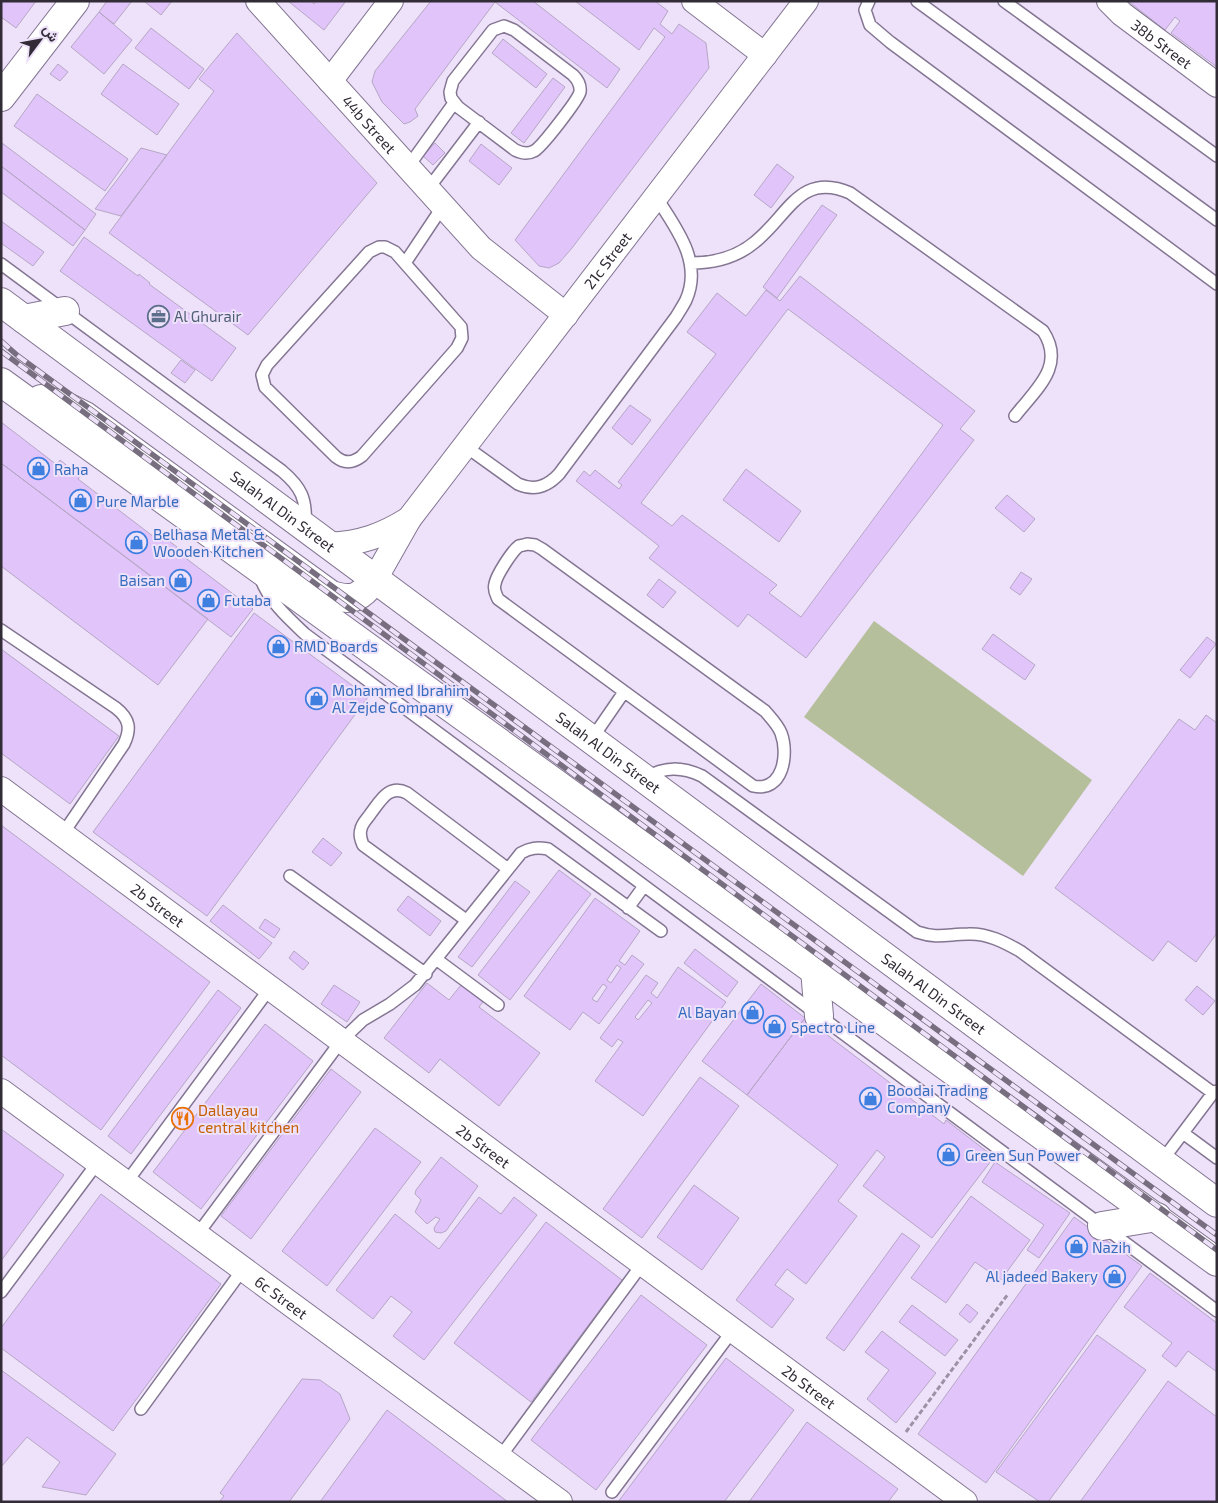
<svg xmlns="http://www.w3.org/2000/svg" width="1218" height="1503" font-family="'Exo 2',Vazirmatn,sans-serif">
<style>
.green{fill:#b5bf9b}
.building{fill:#e1c4fa;stroke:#b6a7c5;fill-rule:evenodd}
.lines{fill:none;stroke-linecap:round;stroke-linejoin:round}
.lane-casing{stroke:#847692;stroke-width:14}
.street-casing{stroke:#847692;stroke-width:26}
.secondary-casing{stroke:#847692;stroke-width:30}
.path{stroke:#9c92a5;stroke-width:3;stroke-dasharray:5 2.5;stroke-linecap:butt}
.lane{stroke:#fff;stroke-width:11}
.street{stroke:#fff;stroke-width:24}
.secondary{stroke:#fff;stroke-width:28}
.rail-casing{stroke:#776e7f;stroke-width:5.5}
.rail{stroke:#eee1fa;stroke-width:4;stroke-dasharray:11;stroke-linecap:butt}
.labels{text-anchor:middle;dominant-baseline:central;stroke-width:4;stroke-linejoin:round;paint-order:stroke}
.street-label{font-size:15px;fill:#322c37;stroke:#eee1fa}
.service-label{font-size:15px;fill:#4e5e75;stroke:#eee1fa;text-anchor:start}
.shop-label{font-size:15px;fill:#366cbe;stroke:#eee1fa;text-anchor:start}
.food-label{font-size:15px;fill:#c56008;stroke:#eee1fa;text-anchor:start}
</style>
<rect width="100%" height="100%" fill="#eee1fa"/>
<!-- green -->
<path class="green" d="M874 621 1092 780 1023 876 804 717Z"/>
<!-- building -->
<path class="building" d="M1 1H36L16 28 1 17Z
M107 1H132L114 24 99 12Z
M144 1H172L161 15Z
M288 1H311L314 4 316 1H346L324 30Z
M431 1H533L620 69 607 88 495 2 415 109 418 116 410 122 404 124 382 102 372 82 375 71Z
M575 1H655L668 11 660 24 672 34 679 24 706 43 709 68 572 248 559 263 549 268 539 266 515 240 665 37 654 28 639 50Z
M1128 1H1217V67L1171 33 1180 21 1175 17 1165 30Z
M99 12 132 40 104 74 71 47Z
M151 28 204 69 189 89 135 48Z
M237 33 377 183 248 335 109 233 214 91 199 79Z
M503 39 547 74 536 88 492 53Z
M58 64 68 72 60 81 50 74Z
M123 64 179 104 157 135 101 94Z
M553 78 565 87 524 143 511 133Z
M37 94 128 159 105 191 14 126Z
M2 143 96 214 85 230 1 166Z
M435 143 445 153 433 165 423 156Z
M481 144 512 168 499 185 469 161Z
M141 148 167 155 121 216 95 209Z
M777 164 794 177 771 208 754 195Z
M1 166 85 230 73 246 1 192Z
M822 205 837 215 777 298 763 287Z
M1 221 44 252 33 266 1 243Z
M84 237 138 276 139 274 150 283 149 284 236 348 212 381 60 271Z
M800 276 975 411 960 429 974 440 806 658 748 614 738 627 649 558 659 546 576 481 584 471 590 476 595 470 619 489 622 485 618 482 716 354 687 332 717 293 746 316 766 290 780 301ZM788 309 943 425 801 617 769 593 777 585 682 515 672 526 641 503Z
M181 360 195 370 185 383 171 373Z
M630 405 651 420 632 445 612 428Z
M1 422 57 465 60 460 80 476 78 479 154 537 157 532 177 547 175 550 253 609 231 637 1 463Z
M1 463 208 619 158 685 1 566Z
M746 469 801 511 779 542 723 500Z
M1007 495 1035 519 1024 532 995 508Z
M1021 572 1032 579 1020 595 1010 588Z
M659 579 676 592 663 608 647 595Z
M254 613 368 697 207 916 93 832Z
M993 634 1035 665 1025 680 982 649Z
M1207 637 1216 644 1190 678 1180 670Z
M1 649 119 736 70 804 1 753Z
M1206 715 1217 723V933L1196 962 1168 941 1153 961 1055 888 1179 719 1195 730Z
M1 825 210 982 101 1130 1 1055Z
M323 838 342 853 331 866 312 852Z
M559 870 591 894 510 1000 478 975Z
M515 881 530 892 472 967 458 957Z
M408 896 441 921 430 936 397 910Z
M595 898 640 931 619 961 625 965 632 955 644 964 599 1024 583 1012 570 1030 524 996ZM617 965 621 968 611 983 607 980ZM603 984 607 987 597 1002 592 999Z
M223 905 272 943 259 959 210 921Z
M265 919 280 929 274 938 259 928Z
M695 949 738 982 727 997 684 963Z
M294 951 309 963 303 970 289 958Z
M678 967 726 1002 643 1116 595 1081 623 1042 618 1039 612 1047 600 1038 646 975 658 983 651 993 657 998ZM648 1000 652 1003 638 1020 635 1017Z
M427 983 449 1000 461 985 483 1002 479 1007 540 1053 499 1106 440 1059 429 1073 384 1038Z
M761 984 805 1018 747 1095 702 1061Z
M334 985 360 1002 347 1022 321 1004Z
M1197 986 1215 1001 1203 1015 1185 1000Z
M218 990 241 1008 131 1154 108 1136Z
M805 1018 944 1124 946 1120 994 1157 932 1238 863 1186 885 1157 877 1150 838 1201 857 1216 806 1284 787 1269 775 1285 794 1299 772 1328 736 1300 838 1165 747 1095Z
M265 1024 313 1061 201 1209 153 1172Z
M331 1069 361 1092 251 1239 221 1216Z
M700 1077 739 1106 642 1238 603 1209Z
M375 1128 421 1162 327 1286 282 1251Z
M1 1129 64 1175 1 1261Z
M441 1157 478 1186 446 1231 441 1233 435 1232 434 1228 440 1219 436 1217 427 1224 415 1212 421 1200 415 1194 416 1190Z
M995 1162 1070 1213 1039 1258 1027 1250 1044 1225 982 1182Z
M694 1185 739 1218 702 1270 657 1237Z
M101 1194 221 1284 113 1431 1 1348V1328Z
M971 1196 1030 1240 1001 1280 975 1262 946 1303 911 1278Z
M479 1197 501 1214 514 1197 537 1215 424 1360 393 1336 412 1312 391 1296 373 1319 336 1290 395 1214 439 1249Z
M1074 1217 1142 1266 986 1483 918 1434Z
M546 1222 622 1280 531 1402 454 1343Z
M902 1233 920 1246 844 1351 826 1338Z
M1150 1273 1217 1323V1372L1188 1351 1176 1367 1162 1356 1172 1343 1124 1307Z
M641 1295 707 1345 596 1490 531 1440Z
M967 1304 978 1313 970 1323 959 1314Z
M912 1305 958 1340 945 1356 899 1322Z
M882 1331 936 1373 896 1423 867 1399 889 1370 865 1352Z
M1097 1335 1146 1370 1048 1502H1040L996 1472Z
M726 1358 794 1410 724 1502H618Z
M1 1370 116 1454 86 1495 42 1487 60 1462 27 1437 1 1467Z
M302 1379 320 1380 340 1394 350 1419 289 1502H219L224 1496 220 1493Z
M1168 1381 1217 1417V1502H1080Z
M387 1410 508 1502H320Z
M807 1422 898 1489 888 1502H749Z"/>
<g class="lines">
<defs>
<path id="lane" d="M869 1 865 10 870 25 890 42 1217 284
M917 1 1217 220
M1004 1 1217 156
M504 26 514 30 573 75C578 80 581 85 580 92 578 100 541 148 534 151 527 155 521 153 515 150L458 107 451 98 450 92 453 81 493 30Z
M408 167 454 103
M428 189 479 122
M379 247H385L395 252 461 327 462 338 457 348 362 456C353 463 345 464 336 457L265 387 262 375 267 365 369 252Z
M405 263 443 206
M691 263C715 263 736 258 755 242 788 216 800 171 850 193L1043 331C1066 366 1036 389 1015 416
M1 264 282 471C301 487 307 499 305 525
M465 446 518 484C534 491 547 487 559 474L676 317C679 312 683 306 686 300 703 262 676 228 656 197
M527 544 535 545 542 549 765 711C771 718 778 725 781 733 789 754 783 793 753 786L498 599C496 594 493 590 495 584 496 576 512 551 519 546 522 545 525 545 527 544Z
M261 579C269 601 288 618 305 634L1217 1311
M1 630 116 708C130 719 131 729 124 744L62 835
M591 740 624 692
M645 778C665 766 682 767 702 776L917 932C938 939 948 934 968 934 987 933 1004 942 1020 951L1213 1093
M290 876 426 974
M628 908 644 886
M466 920 363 845C361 840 359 835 361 829 362 823 368 818 371 813 381 800 389 784 407 793L508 869
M436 959 498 1005
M1183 1133 1217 1158
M1161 1162 1213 1093 1217 1091
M126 1183 270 988
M197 1235 341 1041 363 1020 390 1004 415 985 521 853C530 848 537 847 548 849L661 931
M1 1292 98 1162
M141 1409 243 1269
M500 1457 643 1263
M612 1492 733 1330"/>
<g id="street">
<path id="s1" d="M258 1 481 248 566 315"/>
<path d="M694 1 765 55"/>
<path id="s2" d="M1109 1 1122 14 1217 85"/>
<path d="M330 81 391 1"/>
<path d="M329 545C361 543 382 536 409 519"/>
<path id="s3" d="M375 579 409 519 806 1"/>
<path id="s4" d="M1 789 965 1502"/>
<path id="s5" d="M1 1091 560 1502"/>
</g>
<g id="secondary">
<path d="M1 97 75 1"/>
<path id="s6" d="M1 302 1217 1203"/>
<path d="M24 319 65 311"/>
<path d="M1 382 1217 1262"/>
<path d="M41 399 65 406 85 416 331 595C354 602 361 597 375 579"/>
<path d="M815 970 819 1016"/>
<path d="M1102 1226 1157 1217"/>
</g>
</defs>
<!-- lane casing -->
<use href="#lane" class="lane-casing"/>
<!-- street casing -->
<use href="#street" class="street-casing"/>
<!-- secondary casing -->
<use href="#secondary" class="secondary-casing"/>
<!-- path -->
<path class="path" d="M906 1432 1008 1294"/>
<!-- lane -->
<use href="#lane" class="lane"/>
<!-- street -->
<use href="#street" class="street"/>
<!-- secondary -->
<use href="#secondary" class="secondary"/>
<defs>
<path id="rail" d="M1 341 18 356 1217 1235
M1 351 1217 1250"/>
</defs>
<!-- rail casing -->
<use href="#rail" class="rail-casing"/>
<!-- rail -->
<use href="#rail" class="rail"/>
</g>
<!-- icons -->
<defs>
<symbol id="office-ring" viewBox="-11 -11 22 22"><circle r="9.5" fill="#eee1fa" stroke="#5c6f8a" stroke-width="1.5"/><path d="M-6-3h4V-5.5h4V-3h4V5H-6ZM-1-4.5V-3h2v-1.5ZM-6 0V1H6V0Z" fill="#5c6f8a"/></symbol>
<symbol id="shop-ring" viewBox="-11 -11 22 22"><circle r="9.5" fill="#eee1fa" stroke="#3f7fe0" stroke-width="1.5"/><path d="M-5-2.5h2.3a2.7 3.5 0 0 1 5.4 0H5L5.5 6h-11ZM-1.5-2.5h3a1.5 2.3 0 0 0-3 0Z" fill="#3f7fe0"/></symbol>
<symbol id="restaurant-ring" viewBox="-11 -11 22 22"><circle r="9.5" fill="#eee1fa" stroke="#e8710a" stroke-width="1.5"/><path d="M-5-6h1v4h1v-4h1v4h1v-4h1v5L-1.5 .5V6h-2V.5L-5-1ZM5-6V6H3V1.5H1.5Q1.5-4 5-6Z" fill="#e8710a"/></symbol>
</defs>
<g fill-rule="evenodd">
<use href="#office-ring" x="146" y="304" width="25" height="25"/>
<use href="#shop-ring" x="26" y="456" width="25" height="25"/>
<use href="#shop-ring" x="68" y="488" width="25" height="25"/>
<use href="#shop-ring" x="124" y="530" width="25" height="25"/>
<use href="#shop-ring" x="168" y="568" width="25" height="25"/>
<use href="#shop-ring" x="196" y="588" width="25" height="25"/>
<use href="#shop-ring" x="266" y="634" width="25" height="25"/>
<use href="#shop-ring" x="304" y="686" width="25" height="25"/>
<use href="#shop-ring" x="740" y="1000" width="25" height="25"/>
<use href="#shop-ring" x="762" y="1014" width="25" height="25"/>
<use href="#shop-ring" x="858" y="1086" width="25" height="25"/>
<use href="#restaurant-ring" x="170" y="1106" width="25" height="25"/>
<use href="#shop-ring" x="936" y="1142" width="25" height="25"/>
<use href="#shop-ring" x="1064" y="1234" width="25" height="25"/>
<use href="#shop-ring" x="1102" y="1264" width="25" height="25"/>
</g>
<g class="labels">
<!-- street labels -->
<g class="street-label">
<text stroke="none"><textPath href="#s2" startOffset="68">38b Street</textPath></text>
<text stroke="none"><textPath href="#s1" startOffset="166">44b Street</textPath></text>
<text stroke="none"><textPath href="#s3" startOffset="395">21c Street</textPath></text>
<text stroke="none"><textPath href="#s6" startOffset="351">Salah Al Din Street</textPath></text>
<text stroke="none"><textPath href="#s6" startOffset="756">Salah Al Din Street</textPath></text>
<text stroke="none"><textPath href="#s4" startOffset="195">2b Street</textPath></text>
<text stroke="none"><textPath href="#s6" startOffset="1161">Salah Al Din Street</textPath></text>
<text stroke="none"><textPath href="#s4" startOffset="600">2b Street</textPath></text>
<text stroke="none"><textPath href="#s5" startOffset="348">6c Street</textPath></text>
<text stroke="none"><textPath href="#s4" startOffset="1005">2b Street</textPath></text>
</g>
<!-- service labels -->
<g class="service-label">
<text x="174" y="316">Al Ghurair</text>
</g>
<!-- shop labels -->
<g class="shop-label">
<text x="54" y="469">Raha</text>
<text x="96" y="501">Pure Marble</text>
<text x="153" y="534">Belhasa Metal &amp;<tspan x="153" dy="17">Wooden Kitchen</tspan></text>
<text x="165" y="580" text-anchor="end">Baisan</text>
<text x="224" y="600">Futaba</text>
<text x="294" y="646">RMD Boards</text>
<text x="332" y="690">Mohammed Ibrahim<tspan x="332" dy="17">Al Zejde Company</tspan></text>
<text x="737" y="1012" text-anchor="end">Al Bayan</text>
<text x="791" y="1027">Spectro Line</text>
<text x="887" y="1090">Boodai Trading<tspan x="887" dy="17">Company</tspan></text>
<text x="965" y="1155">Green Sun Power</text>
<text x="1092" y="1247">Nazih</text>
<text x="1098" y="1276" text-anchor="end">Al jadeed Bakery</text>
</g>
<!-- food labels -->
<g class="food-label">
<text x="198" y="1110">Dallayau<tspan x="198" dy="17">central kitchen</tspan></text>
</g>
</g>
<!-- border -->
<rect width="1218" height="1503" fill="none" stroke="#322c37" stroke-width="5"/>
<!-- north arrow -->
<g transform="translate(40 40) rotate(58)" stroke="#eee1fa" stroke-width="4" paint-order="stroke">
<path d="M0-4L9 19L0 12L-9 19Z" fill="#322c37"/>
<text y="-8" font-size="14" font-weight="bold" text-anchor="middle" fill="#322c37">ش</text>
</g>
</svg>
